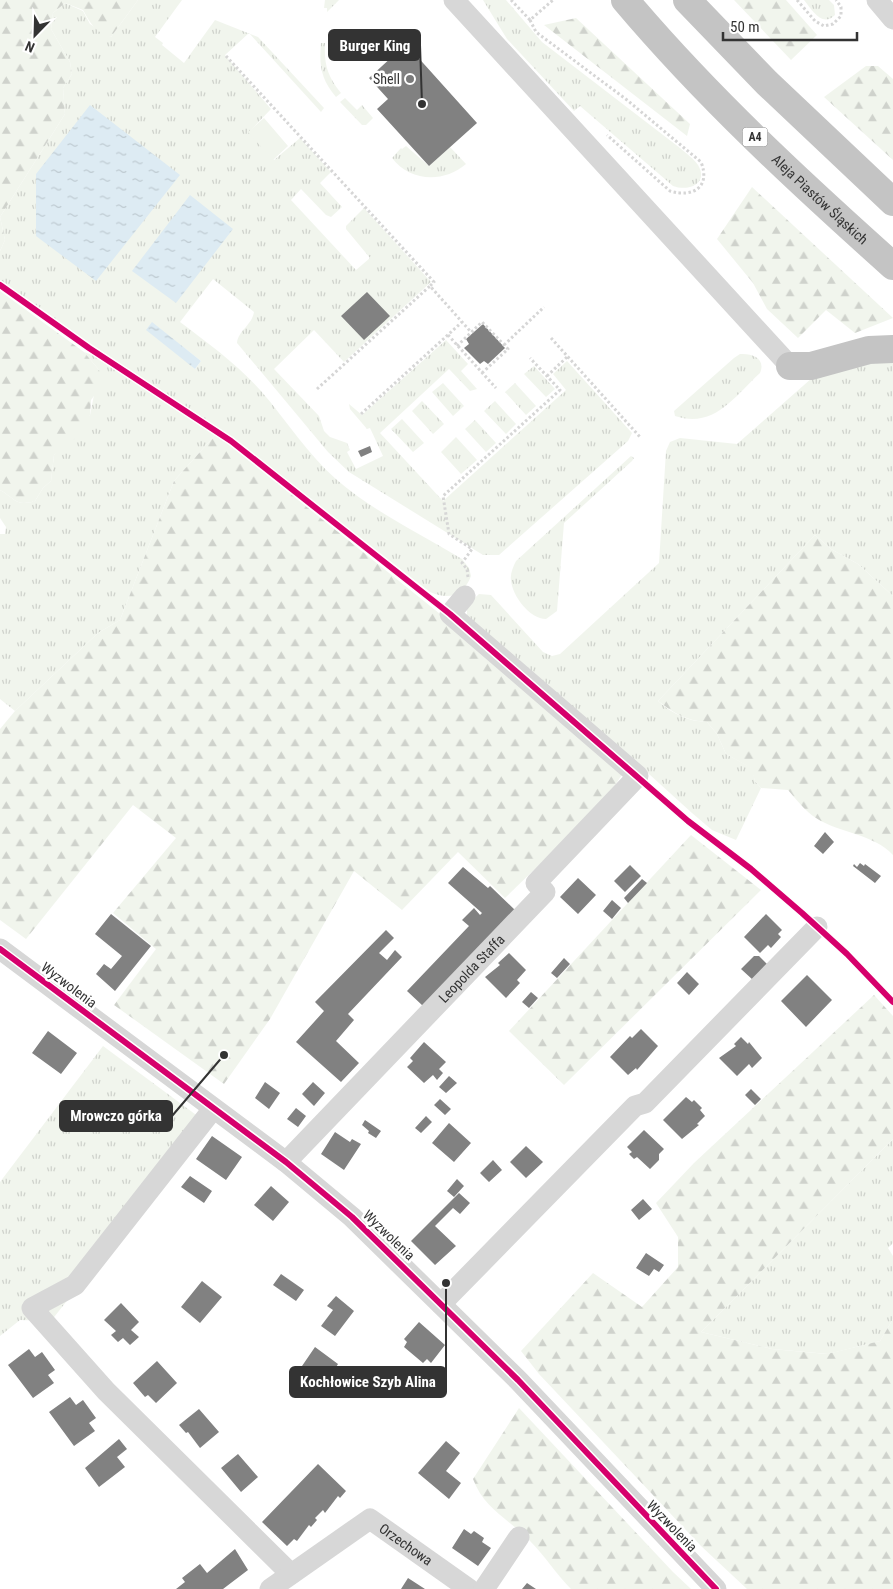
<svg xmlns="http://www.w3.org/2000/svg" width="893" height="1589" font-family="'Roboto Condensed',sans-serif">
<style>
.grass{fill:url(#grass-tufts);fill-rule:evenodd}
.forest{fill:url(#forest-firs)}
.green{fill:#f1f5ed}
.water{fill:url(#water-ripples)}
.building{fill:#818181}
.lines{fill:none;stroke-linecap:round;stroke-linejoin:round}
.path{stroke:#d6d6d6;stroke-width:3;stroke-dasharray:2.5 2.5;stroke-linecap:butt}
.minor{stroke:#d7d7d7;stroke-width:21}
.highway{stroke:#c4c4c4;stroke-width:28}
.cycleway-casing{stroke:#fff;stroke-width:9}
.cycleway{stroke:#d6006c;stroke-width:6}
.poi-dot{fill:#7a7a7a;stroke:#fff;stroke-width:2}
.labels{text-anchor:middle;dominant-baseline:central;stroke-width:5;stroke-linejoin:round;paint-order:stroke}
.shield{fill:#fff;stroke:#707070;stroke-width:1}
.shield-label{font-size:12px;font-weight:bold;fill:#333}
.poi-label{font-size:14px;fill:#333;stroke:#fff;text-anchor:end}
.street-label{font-size:14px;fill:#333;stroke:#fff}
.leader{fill:none;stroke:#333;stroke-width:2}
.callout-dot{fill:#333;stroke:#fff;stroke-width:2}
.callout{fill:#333;stroke:#333;stroke-width:2}
.callout-label{font-size:15px;text-anchor:middle;font-weight:bold;fill:#fff}
</style>
<defs>
<pattern id="grass-tufts" width="24" height="20" patternUnits="userSpaceOnUse" patternTransform="scale(1.25)"><rect width="24" height="20" fill="#f1f5ed"/><path d="M3 7l-1-3M5 7V3M7 7l1-3M15 17l-1-3M17 17v-4M19 17l1-3" fill="none" stroke="#cfd2cc"/></pattern>
<pattern id="forest-firs" width="22" height="20" patternUnits="userSpaceOnUse" patternTransform="scale(1.25)"><rect width="22" height="20" fill="#f1f5ed"/><path d="M5 1l3.5 6h-7zM16 11l3.5 6h-7z" fill="#cfd2cc"/></pattern>
<pattern id="water-ripples" width="26" height="14" patternUnits="userSpaceOnUse" patternTransform="scale(1.25)"><rect width="26" height="14" fill="#ddebf3"/><path d="M2 4q2-2 4 0t4 0M15 11q2-2 4 0t4 0" fill="none" stroke="#becad1"/></pattern>
</defs>
<rect width="100%" height="100%" fill="#fff"/>
<!-- grass -->
<path class="grass" d="M138 0H182L155 37 163 43 162 45 184 63 215 20 258 37 324 108 321 112 249 33 225 55 271 109 249 132 274 160 300 138 331 172 320 183 342 207 331 217 326 215 301 189 291 200 356 270 370 258 346 229V226L364 208 431 282 344 362 314 330 274 369 319 416 324 431 330 437 347 443 350 450 347 452 356 469 383 456 370 428 367 429 350 409 349 404 362 415 446 340 468 364 461 371 477 389 470 391 449 369 380 433 443 501 566 390 553 374 567 361 632 433 628 441 499 555H483L349 472 328 452 237 343C238 331 252 325 254 312L213 279 180 322C209 344 237 364 261 391 287 421 307 454 337 480 374 512 421 534 462 559L469 568 471 576C463 597 448 600 430 592L227 435 70 330 0 280V251L5 240 0 217 65 114 63 88 72 74 70 62 51 29 53 13 65 3 83 11 90 24 111 37ZM152 323 201 361 195 369Z
M325 0H339L327 12V8H324Z
M483 0H506L542 42 680 148C686 153 694 159 698 165 709 183 689 192 673 186L580 106 574 111 507 39Z
M804 0H829L834 5 835 15C822 28 812 10 804 0Z
M321 43H325C324 64 327 76 341 93L336 97C321 79 319 66 321 43Z
M345 98 357 110 362 105 373 118 366 125H362L340 102Z
M406 146 429 166 450 147 466 164C444 183 410 182 392 158L401 148 402 149Z
M84 352 98 357 216 434 174 481 120 620 98 633 15 711 0 699V534H5L6 527 0 518V490C15 498 15 507 35 501L43 488 51 481 54 455 90 415 99 370Z
M740 354C753 353 766 359 760 373 734 397 714 429 675 416L674 411 734 358Z
M893 357V596L858 564 831 549 815 535 658 701C673 714 687 721 707 722L717 734 726 754 752 768 755 781 761 788 736 840 712 830 692 813 617 745 467 618V605L479 594 491 595 543 652 552 656 560 654 659 563 666 451 670 442 680 438 737 444 812 378Z
M534 366 555 389 546 397 524 374Z
M443 383 464 406 453 416 432 392Z
M515 383 536 406 526 415 505 392Z
M422 401 444 424 433 434 412 411Z
M495 401 516 424 506 434 484 411Z
M402 419 424 443 413 452 391 429Z
M475 420 496 443 486 452 465 429Z
M456 437 477 460 461 474 441 452Z
M631 456 634 458 632 461 564 523 557 611 546 619C530 619 512 596 511 580 510 574 513 567 516 561Z
M103 1046 207 1123 51 1321 20 1320 0 1336V1182Z
M893 1139V1243L888 1248 893 1256V1319L880 1341 828 1354 772 1349 701 1332Z"/>
<!-- forest -->
<path class="forest" d="M0 0H138L111 37C96 33 90 23 83 10L65 3 53 13 51 29 70 62 72 74 63 88 65 114 0 217 5 240 0 251Z
M734 0H786L817 35 791 60Z
M576 18 690 124 687 136 544 25Z
M866 66H878L893 79V160L824 97Z
M752 187 893 318 855 333 826 310 798 338 767 309 753 283 717 239Z
M0 291 84 352 99 370 103 384 91 400 90 415 77 437 54 455 51 481 43 488 35 501C15 507 15 498 0 490Z
M216 434 470 638 623 773 605 801 505 898 458 852 402 910 354 871 270 1019 224 1084 114 1005 156 949 113 913 176 838 133 805 26 939 0 920V729L15 711 98 633 120 620 174 481Z
M815 535 831 549 858 564 893 596V855C874 834 839 833 816 818 805 811 796 799 788 790L761 788 755 781 751 768 726 754 717 734 707 722C686 721 674 713 658 701Z
M691 835 761 890 564 1085 509 1031Z
M874 995 893 1016V1139L701 1332 772 1349 827 1354 880 1341 893 1319V1589H747L701 1546 539 1374 521 1351 593 1273 642 1307 678 1267V1237L656 1203 694 1163Z
M519 1408 673 1572 691 1589H571C556 1574 545 1556 530 1541 509 1519 484 1509 473 1479Z"/>
<!-- green -->
<path class="green" d="M264 118 288 146 273 160 248 132Z"/>
<!-- water -->
<path class="water" d="M90 105 180 175 96 281 36 236V174Z
M190 195 233 229 176 303 132 271Z
M152 322 201 361 195 369 146 330Z"/>
<!-- building -->
<path class="building" d="M406 44 477 123 429 166 377 109 388 99 369 78Z
M367 292 390 316 364 340 341 316Z
M483 324 505 348 488 364 484 361 480 364 464 348 469 344 466 339Z
M370 446 372 452 361 457 358 451Z
M825 832 834 842 823 854 814 846Z
M860 863 864 866 865 864 881 876 875 883 853 866 854 864 857 867Z
M630 865 641 876 625 892 614 881Z
M463 867 488 888 490 886 515 910 423 1006 407 991 469 926 462 920 474 908 480 915 482 913 448 883Z
M578 878 596 895 578 914 560 897Z
M642 879 647 883 628 903 624 898Z
M612 900 621 908 612 919 603 911Z
M111 914 151 946 115 991 96 974 104 964 111 969 122 956 95 934Z
M766 914 782 930 778 934 781 937 771 948 768 945 760 953 744 937Z
M386 930 394 938 379 953 387 960 395 950 402 957 348 1014 354 1020 336 1041 359 1063 341 1082 296 1042 324 1011 315 1002Z
M509 953 526 970 517 980 520 983 506 998 485 977 500 965 498 963Z
M754 956H759L768 965 753 980 741 969Z
M564 958 570 964 557 978 551 973Z
M687 972 699 984 689 995 677 983Z
M807 975 832 1000 806 1027 781 1001Z
M531 992 538 998 529 1008 522 1002Z
M641 1029 658 1046 637 1070 636 1068 628 1075 610 1057 630 1036 632 1038Z
M48 1031 77 1053 61 1074 32 1053Z
M741 1037 748 1044 749 1042 762 1058 752 1068 749 1064 737 1076 719 1058 736 1046 734 1044Z
M424 1042 446 1062 439 1069 443 1073 437 1080 433 1075 424 1083 407 1067 413 1061 410 1058Z
M449 1076 457 1083 446 1093 439 1087Z
M265 1082 280 1093 269 1109 255 1098Z
M313 1082 325 1093 314 1106 302 1094Z
M751 1089 761 1099 755 1105 745 1095Z
M686 1097 692 1102 694 1100 702 1108 700 1110 705 1116 697 1124 699 1125 682 1139 663 1120Z
M440 1099 451 1109 445 1115 434 1105Z
M296 1108 306 1116 298 1127 287 1119Z
M426 1116 432 1122 421 1133 415 1128Z
M365 1120 381 1131 376 1138 368 1133 369 1131 362 1125Z
M449 1123 471 1143 454 1162 432 1143Z
M644 1130 664 1149 659 1154V1160L650 1169 637 1157 634 1159 629 1154 632 1152 627 1147Z
M335 1132 350 1142 352 1139 361 1144 344 1170 321 1154Z
M212 1136 242 1157 226 1180 196 1159Z
M526 1146 543 1162 526 1178 510 1162Z
M493 1160 502 1170 489 1182 480 1173Z
M190 1176 212 1191 204 1203 181 1187Z
M457 1179 464 1186 454 1197 447 1191Z
M271 1186 289 1202 273 1221 254 1205Z
M459 1193 470 1203 460 1214 453 1208 435 1226 456 1246 435 1265 411 1241Z
M643 1199 652 1209 639 1220 631 1210Z
M646 1253 664 1265 659 1272 654 1269 649 1276 636 1268Z
M281 1274 304 1290 296 1301 273 1285Z
M202 1281 222 1297 200 1323 181 1307Z
M336 1296 354 1311 335 1336 321 1326 333 1310 327 1306Z
M121 1303 139 1322 131 1330 139 1337 130 1345 123 1338 118 1342 111 1335 116 1331 104 1320Z
M419 1322 445 1345 431 1363 427 1359 423 1363 404 1347 407 1342 404 1339Z
M315 1347 338 1364 333 1372 338 1376 330 1387 302 1366Z
M29 1349 35 1357 42 1352 55 1370 48 1375 54 1383 33 1398 8 1365Z
M157 1361 177 1383 156 1403 148 1395 145 1397 133 1383Z
M70 1397 76 1405 83 1400 96 1418 89 1423 95 1431 74 1446 49 1412Z
M199 1409 219 1432 200 1448 188 1432 186 1433 179 1425Z
M119 1439 127 1449 117 1457 125 1467 99 1487 85 1468Z
M446 1441 460 1453 446 1471 461 1483 449 1499 418 1473Z
M238 1454 258 1477 241 1492 221 1468Z
M318 1464 346 1491 340 1498 338 1496 325 1513 323 1510 315 1518 317 1520 311 1527 309 1525 297 1541 294 1539 287 1546 262 1522Z
M464 1529 471 1534 474 1531 484 1538 482 1542 491 1548 478 1566 452 1548Z
M235 1549 248 1570 223 1589H176L185 1582 182 1578 200 1564 207 1573Z
M408 1578 425 1589H401Z
M527 1583 536 1589H522Z"/>
<g class="lines">
<!-- path -->
<path class="path" d="M511 0 530 20 553 0
M797 0 815 21 824 26 833 24 841 16V7L836 0
M530 20 536 32 627 100 701 162C711 187 693 198 670 191L607 135
M226 56 434 282 430 286
M448 335 496 388
M551 338 640 437
M504 345 544 307
M457 346 482 322 508 349 482 373
M547 376 567 357
M317 389 430 286 471 332
M361 414 462 322
M468 577 467 569 462 563 472 549 449 534 443 496 560 390 530 358"/>
<!-- minor -->
<g class="minor">
<path d="M454 0 790 366"/>
<path d="M877 0 893 19"/>
<path d="M0 949 286 1162 352 1217 518 1380 716 1589"/>
<path d="M213 1109 75 1285 32 1308 106 1391 291 1574"/>
<path id="s1" d="M286 1162 545 892 536 883 638 776 450 614 465 596"/>
<path d="M441 1304 635 1106 645 1103 817 927"/>
<path id="s2" d="M270 1589 370 1519 469 1589"/>
<path d="M484 1589 519 1537"/>
</g>
<!-- highway -->
<g class="highway">
<path id="s3" d="M625 0C706 96 799 182 893 266"/>
<path d="M687 0 767 83 893 202"/>
<path d="M790 366H811L869 350 893 349"/>
</g>
<defs>
<path id="cycleway" d="M0 285 89 348 231 441 450 614 688 821 751 869 802 913 847 954 893 1002
M0 949 286 1162 352 1217 518 1380 716 1589"/>
</defs>
<!-- cycleway casing -->
<use href="#cycleway" class="cycleway-casing"/>
<!-- cycleway -->
<use href="#cycleway" class="cycleway"/>
</g>
<!-- markers -->
<circle class="poi-dot" cx="410" cy="79" r="5"/>
<g class="labels">
<!-- shield labels -->
<rect class="shield" x="742.5" y="127.5" width="25" height="19" rx="4"/>
<g class="shield-label">
<text x="755" y="137">A4</text>
</g>
<!-- poi labels -->
<g class="poi-label">
<text x="400" y="79">Shell</text>
</g>
<!-- street labels -->
<g class="street-label">
<text stroke="none"><textPath href="#s3" startOffset="279">Aleja Piastów Śląskich</textPath></text>
<text stroke="none"><textPath href="#s1" startOffset="268">Leopolda Staffa</textPath></text>
<text transform="translate(69 985) rotate(37)">Wyzwolenia</text>
<text transform="translate(389 1235) rotate(44)">Wyzwolenia</text>
<text transform="translate(672 1526) rotate(46)">Wyzwolenia</text>
<text stroke="none"><textPath href="#s2" startOffset="166">Orzechowa</textPath></text>
</g>
</g>
<!-- callouts -->
<path class="leader" d="M422 104L420 45M224 1055L172 1116M446 1283L446 1382"/>
<g class="callout-dot">
<circle cx="422" cy="104" r="5"/>
<circle cx="224" cy="1055" r="5"/>
<circle cx="446" cy="1283" r="5"/>
</g>
<g class="callout">
<rect x="329" y="30" width="91" height="30" rx="5"/>
<rect x="60" y="1101" width="112" height="30" rx="5"/>
<rect x="290" y="1367" width="156" height="30" rx="5"/>
</g>
<g class="callout-label">
<text x="375" y="51">Burger King</text>
<text x="116" y="1121">Mrowczo górka</text>
<text x="368" y="1387">Kochłowice Szyb Alina</text>
</g>
<!-- north arrow -->
<g transform="translate(35 35) rotate(203)" stroke="#ffffff" stroke-width="4" paint-order="stroke">
<path d="M0-4L9 19L0 12L-9 19Z" fill="#333333"/>
<text y="-8" font-size="14" font-weight="bold" text-anchor="middle" fill="#333333">N</text>
</g>
<!-- scale -->
<path d="M723 32v8h134v-8" fill="none" stroke="#333333" stroke-width="2.5"/>
<text x="730" y="32" font-size="15" fill="#333333" stroke="#ffffff" stroke-width="4" paint-order="stroke">50 m</text>
</svg>
